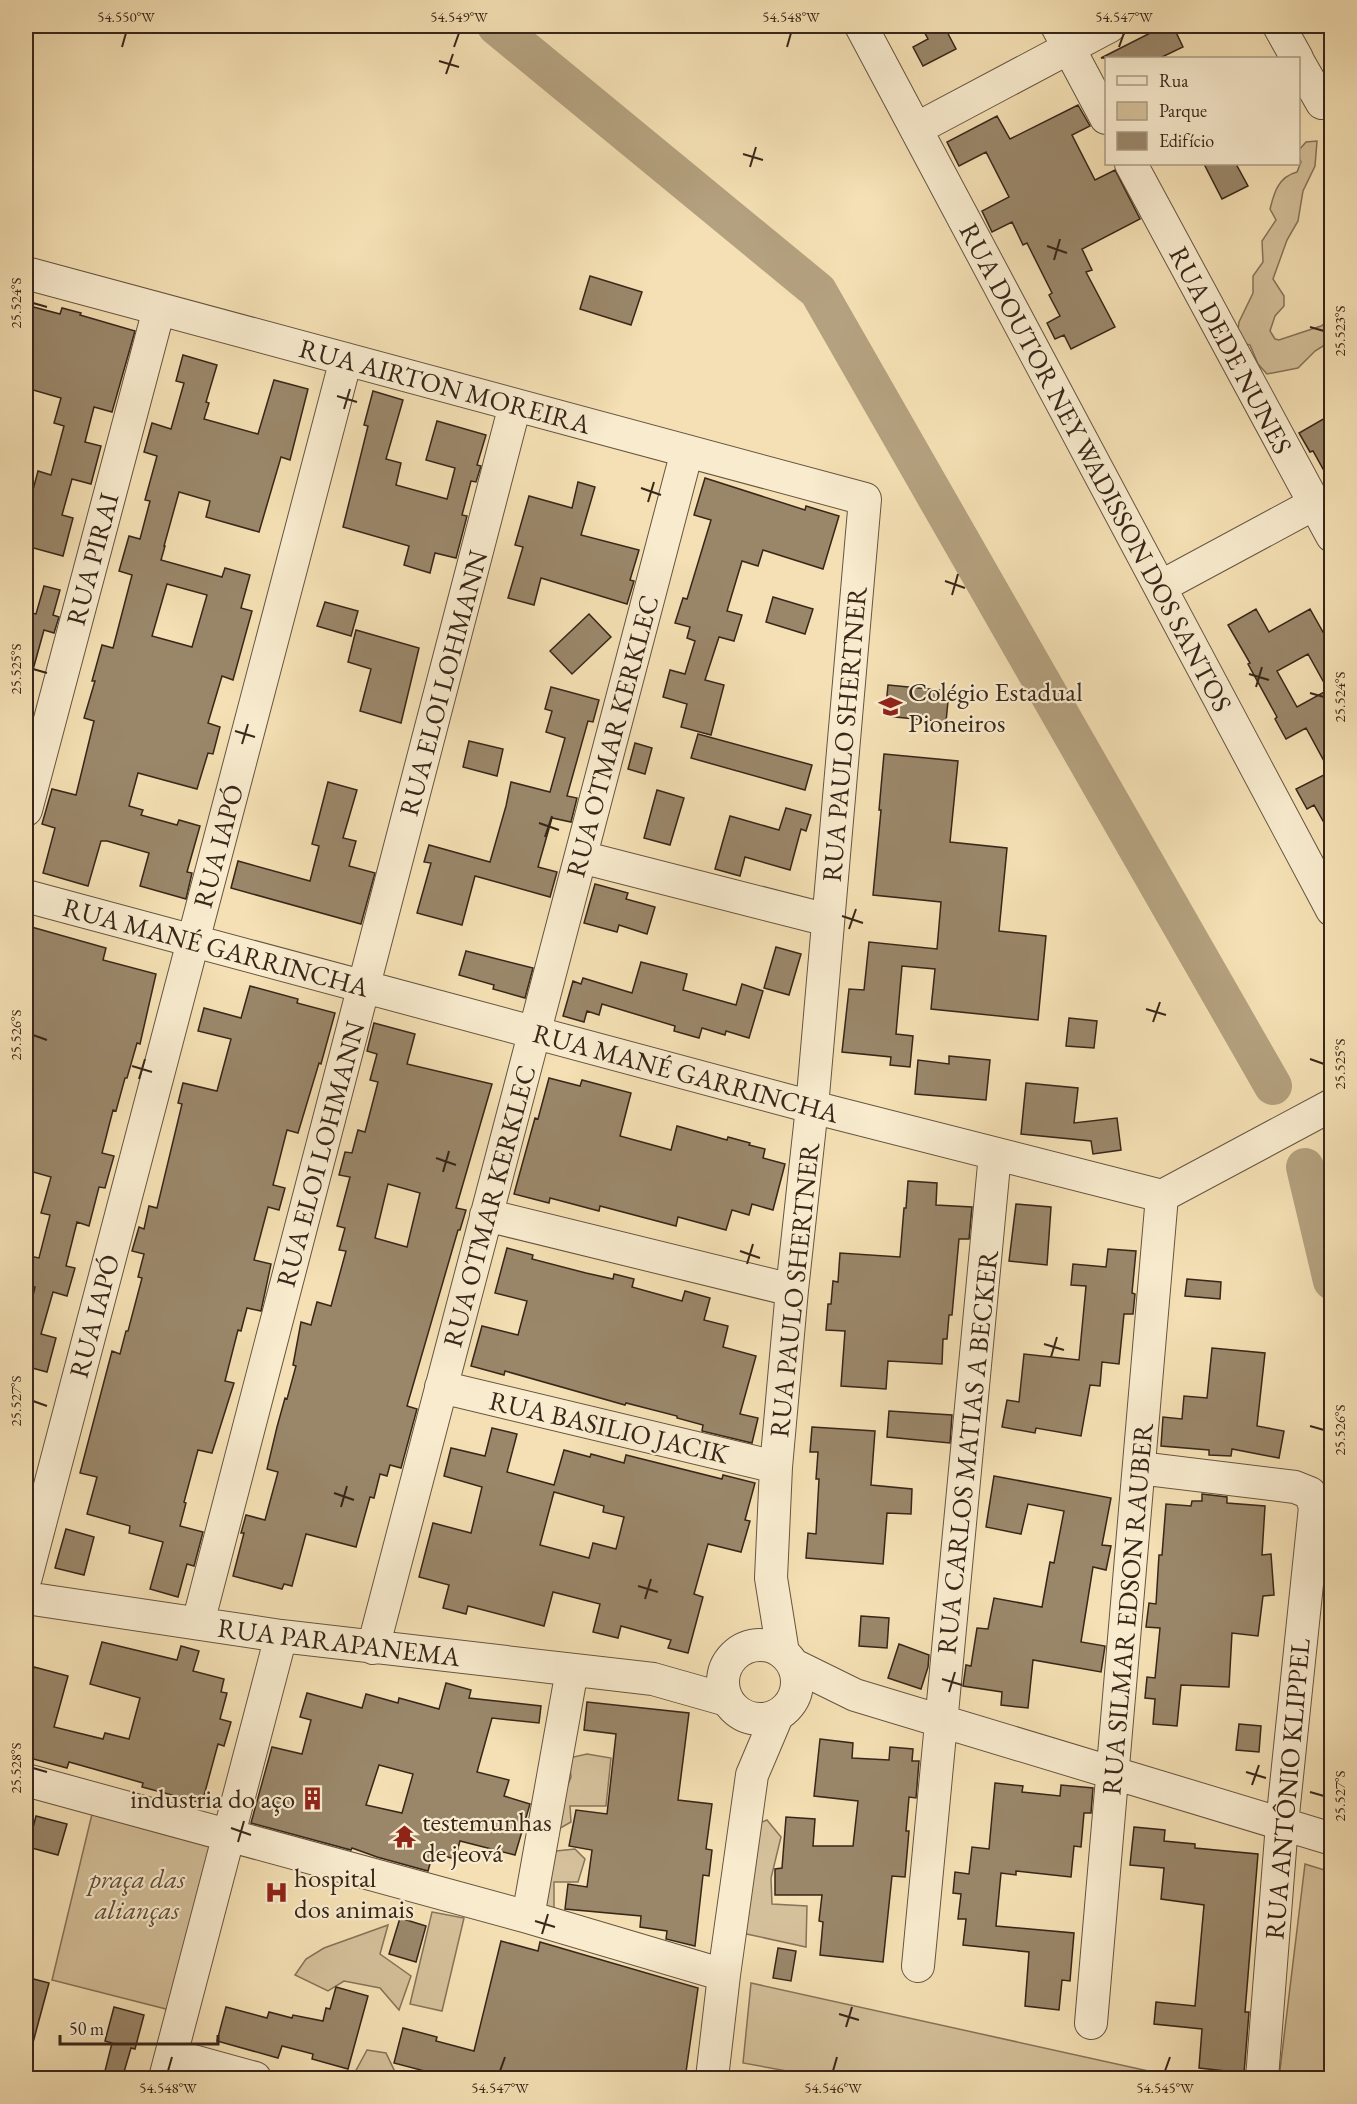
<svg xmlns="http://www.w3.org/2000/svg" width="1357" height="2104" font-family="'EB Garamond',serif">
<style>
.green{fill:#d4c09a;stroke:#86735a;stroke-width:1.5}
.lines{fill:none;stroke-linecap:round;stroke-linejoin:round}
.river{stroke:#b4a17f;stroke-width:38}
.building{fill:#9a876a;stroke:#382619;stroke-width:1.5;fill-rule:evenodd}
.minor-casing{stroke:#675440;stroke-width:34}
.minor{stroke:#f8ebce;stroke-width:32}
.ticks{fill:none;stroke:#382619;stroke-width:2}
.labels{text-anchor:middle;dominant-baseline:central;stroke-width:4.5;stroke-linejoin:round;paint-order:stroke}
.street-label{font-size:27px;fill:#382619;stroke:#f8ebce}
.poi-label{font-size:27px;fill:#382619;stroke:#f8ebce;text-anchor:start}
.park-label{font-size:27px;font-style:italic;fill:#5f4c39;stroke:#f8ebce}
.neatline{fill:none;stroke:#382619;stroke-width:2}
.ticks-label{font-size:15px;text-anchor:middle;fill:#382619}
</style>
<rect width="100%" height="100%" fill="#f4e0b4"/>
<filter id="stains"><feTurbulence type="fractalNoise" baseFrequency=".00333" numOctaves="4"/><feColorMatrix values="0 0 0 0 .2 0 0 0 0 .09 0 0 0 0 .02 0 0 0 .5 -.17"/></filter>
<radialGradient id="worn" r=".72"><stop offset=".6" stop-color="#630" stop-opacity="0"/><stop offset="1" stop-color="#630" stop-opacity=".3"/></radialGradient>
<!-- green -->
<path class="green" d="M1317 141 1315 166 1303 191 1298 221 1287 240 1273 279 1284 296V306L1275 316 1270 331 1275 339 1279 340 1321 326 1331 320V341L1315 351 1298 368 1267 374 1258 364 1250 345 1240 342 1237 337 1239 322 1253 293V276L1263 262 1262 241 1276 220 1270 209C1274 193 1278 177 1297 172L1301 162 1299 157V150L1306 142Z
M587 1754 611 1758 606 1806H570L571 1822 548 1835 571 1777 569 1758Z
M93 1810 214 1844 170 2010 52 1980Z
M767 1820 781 1837 771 1878 772 1904 807 1906 806 1947 742 1933 736 1913 750 1902 743 1864 752 1826Z
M575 1849 585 1859 578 1882H554V1912L533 1910 556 1851Z
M1305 1864 1331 1872V2078H1279Z
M432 1912 464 1918 442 2011 410 2004Z
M388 1925 380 1954 411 1976 399 2010 380 1988 344 1981 328 1991 295 1975 306 1959 324 1948Z
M751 1983 1180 2078H825L743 2063Z
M367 2050 386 2053 395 2072 390 2078H362L353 2076Z"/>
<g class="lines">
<!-- river -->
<path class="river" d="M496 26 818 291 1273 1086
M1305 1167 1332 1281"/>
</g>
<!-- building -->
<path class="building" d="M921 26H944L956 49 923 66 913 47 928 39Z
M1164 26H1173L1183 47 1160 58H1101Z
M1078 105 1090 126 1072 135 1095 180 1115 170 1140 219 1082 249 1092 270 1086 272 1115 327 1071 349 1064 335 1055 339 1047 323 1060 316 1049 295 1052 293 1027 243 1023 245 1012 222 992 232 982 211 1009 197 986 152 959 166 947 142 997 116 1010 139Z
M1204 164H1236L1248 186 1222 199Z
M590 276 642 292 631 325 580 309Z
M26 305 60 314 62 308 81 313 80 315 135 331 112 412 94 407 85 442 101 446 91 484 72 479 62 515 73 518 63 556 26 546V516L38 471 51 475 64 426 54 423 61 398 26 388Z
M183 355 217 365 206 402 209 403 204 419 258 434 274 380 308 389 290 460 281 457 259 532 206 517 210 501 179 492 164 546H165L161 560 222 577 225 568 250 575 241 608 252 611 233 680 222 676 208 723 220 727 213 754 208 753 197 789 138 773 129 806 143 810 141 815 177 825 179 820 200 826 187 872 192 873 186 899 140 886 149 853 107 841H101L88 886 43 873 55 828 42 824 52 789 76 795 94 721 84 718 95 681H92L102 645 113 648 132 575 119 571 129 536 140 539 150 501 145 500 157 456 144 452 152 423 171 429 184 383 176 381ZM167 584 207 595 192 647 152 636Z
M373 391 403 400 386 459 401 463 396 485 447 499 455 468 426 460 437 421 486 435 477 465 481 466 476 482 471 481 462 515 467 516 456 558 435 553 430 573 404 565 409 546 343 527 368 426 364 425Z
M1332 414V485L1313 451 1310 452 1299 433Z
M705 478 805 510 806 506 839 516 823 569 763 550 758 566 742 561 727 611 742 615 734 641 719 637 705 680 724 685 711 735 681 727 687 704 663 697 670 670 685 674 695 641 687 638 690 627 675 623 683 598 687 599 711 520 694 515Z
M578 482 595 487 581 535 639 550 630 580 634 581 627 604 541 578 534 605 508 598 523 547 515 545 529 496 572 508Z
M44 586 60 590 53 615 59 617 54 633 44 630 31 677 26 676V612L36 614Z
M773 597 813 609 805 634 766 622Z
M325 602 358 611 351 636 317 626Z
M1256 609 1269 632 1310 609 1323 632 1332 627V837L1314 805 1307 809 1296 789 1330 772 1306 728 1286 739 1275 719 1277 717 1248 664 1250 663 1228 625ZM1308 654 1328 690 1297 707 1277 671Z
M589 614 611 637 572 674 550 651Z
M356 630 419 648 401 723 360 711 371 669 348 662Z
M888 685 949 691 946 722 885 716Z
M551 687 599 700 593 722 588 721 567 796 577 798 571 822 552 818 538 867 557 872 550 897 475 876 462 925 417 913 431 863 424 862 429 845 490 862 506 806 511 782 550 792 565 738 546 732 552 711 545 709Z
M698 734 812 765 805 790 691 758Z
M469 741 503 749 497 776 463 767Z
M635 743 652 748 645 774 628 769Z
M884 754 958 761 950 842 1007 848 999 931 1046 936 1038 1020 931 1009 935 969 902 966 896 1034 913 1036 910 1067 890 1065 891 1057 842 1052 849 989 864 990 869 942 937 949 941 902 873 895 881 810H879Z
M328 782 357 790 343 838 356 841 349 866 375 873 361 924 231 888 238 861 310 881 319 846 312 844Z
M657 790 684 798 670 845 644 838Z
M786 808 811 815 806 831 801 829 790 870 745 857 740 876 715 869 730 816 779 830Z
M595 884 628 893 626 899 655 907 647 934 619 925 617 932 584 923Z
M28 926 106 948 103 960 156 974 140 1044 137 1043 127 1078H125L116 1111 113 1110 102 1153 114 1156 105 1188 99 1187 89 1226 77 1222 66 1266 75 1268 67 1296 53 1292 41 1334 56 1338 47 1372 32 1368 31 1371H26V1325L35 1287 26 1285V1270L29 1256 39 1258 50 1215 41 1213 51 1177 26 1170V938Z
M776 947 801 954 789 995 764 988Z
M466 951 533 968 525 998 493 989 494 985 459 975Z
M641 962 687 974 683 990 736 1005 742 984 763 991 749 1038 726 1031 725 1035 702 1028 699 1038 674 1031 675 1026 602 1004 599 1015 587 1011 584 1022 563 1016 573 981 581 984 583 978 632 993Z
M250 986 298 999 297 1003 335 1013 321 1064 319 1063 298 1133 287 1130 273 1185 285 1188 279 1210 268 1207 254 1260 271 1264 261 1311 247 1308 241 1331 238 1330 225 1381 234 1383 212 1453 198 1450 184 1502 186 1503 180 1526 203 1532 194 1566 187 1564 178 1597 150 1589 163 1542 129 1533 130 1526 87 1514 97 1477 80 1473 112 1351 120 1354 126 1331H128L142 1278 138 1277 144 1254 132 1251 139 1227 144 1229 149 1206 157 1208 182 1104 178 1103 183 1083 217 1091 231 1039 198 1031 204 1008 241 1018Z
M1069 1018 1097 1021 1094 1048 1066 1046Z
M374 1023 415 1034 407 1064 492 1084 456 1208 466 1210 460 1230H458L407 1406 417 1409 401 1468 390 1465 387 1476 380 1474 374 1498 370 1497 356 1547 306 1534 292 1586 284 1584 282 1589 233 1576 244 1533H241L246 1515 265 1520 278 1472 267 1469 277 1427 285 1398 287 1399 296 1366 293 1365 301 1322 311 1325 317 1302 331 1306 346 1251 339 1250 345 1228 337 1226 350 1177 339 1175 345 1152 352 1153 358 1130 365 1132 378 1082 370 1080 377 1054 367 1051ZM388 1184 420 1193 407 1247 375 1238Z
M949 1056 990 1060 986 1100 915 1094 918 1060 949 1064Z
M549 1078 580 1086 582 1080 631 1093 620 1136 671 1150 677 1126 727 1140 728 1137 750 1143 749 1145 765 1149 763 1158 785 1164 773 1210 752 1204 749 1215 732 1210 726 1230 678 1217 676 1226 600 1206 599 1211 550 1198 549 1203 514 1194 535 1118 538 1119Z
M1026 1083 1078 1088 1074 1123 1117 1118 1121 1150 1093 1154 1091 1141 1021 1134Z
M908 1181 937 1183 936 1205 972 1207 969 1239H959L952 1315H949L947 1339H943L942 1364 888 1361 886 1389 841 1386 845 1331 826 1330 828 1304H831L833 1281 838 1282 840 1253 900 1257 904 1208H906Z
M1016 1204 1051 1207 1047 1265 1009 1261Z
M507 1248 533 1255 532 1259 586 1273 613 1279 614 1274 634 1279 632 1287 682 1301 685 1291 710 1298 704 1320 728 1326 723 1347 756 1356 740 1414 758 1418 752 1443 702 1431 703 1425 677 1418V1416L626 1403 625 1405 505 1371 504 1375 471 1366 482 1326 518 1335 527 1301 495 1293Z
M1108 1249 1136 1251 1132 1293 1135 1294 1133 1314H1124L1119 1364 1102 1362 1100 1386 1090 1385 1081 1436 1036 1428 1035 1433 1002 1427 1007 1400 1019 1402 1024 1354 1079 1360 1086 1286 1071 1285 1073 1264 1106 1267Z
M1187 1279 1221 1282 1220 1299 1185 1296Z
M1212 1348 1265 1353 1257 1426 1284 1431 1279 1458 1232 1449 1231 1456 1209 1455V1450L1161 1446 1163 1417 1182 1419 1184 1396 1207 1398Z
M889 1411 952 1415 950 1443 887 1437Z
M812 1427 875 1431 871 1485 912 1489 911 1514 887 1513 883 1564 806 1558 808 1533 816 1534 819 1479H816L818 1452H810Z
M492 1428 517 1434 507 1472 554 1485 564 1450 590 1457 591 1454 624 1463 626 1455 722 1479 723 1475 755 1483 745 1520 750 1521 741 1552 708 1544 694 1594 703 1597 688 1653 668 1648 671 1640 621 1626 618 1638 593 1632 600 1604 553 1592 544 1626 468 1606 466 1614 443 1608 449 1585 419 1577 433 1523 471 1533 482 1487 444 1476 451 1448 485 1456ZM554 1492 604 1506 603 1512 624 1517 616 1549 593 1543 589 1558 540 1545Z
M994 1476 1111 1498 1102 1545 1111 1546 1106 1570 1093 1567 1081 1642 1105 1646 1101 1672 1033 1660 1028 1708 1001 1705 1002 1692 963 1686 966 1665 971 1666 977 1628 988 1629 994 1598 1042 1607 1050 1562 1054 1563 1064 1511 1028 1504 1021 1534 986 1527Z
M1202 1494 1227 1497V1503L1265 1506 1262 1555 1271 1554 1274 1595 1263 1596 1258 1636 1232 1633 1229 1687 1181 1685 1177 1726 1153 1724 1155 1699 1145 1698 1147 1677 1155 1678 1160 1628 1146 1627 1149 1603 1156 1604 1159 1555H1162L1166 1504 1191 1506 1192 1501H1202Z
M66 1529 94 1537 84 1575 55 1568Z
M861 1616 889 1618 887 1648 859 1646Z
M102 1642 177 1660 181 1646 199 1651 193 1671 224 1679 221 1692 227 1693 220 1719 231 1722 224 1746 218 1744 202 1803 142 1787 143 1783 69 1762 67 1768 26 1757V1696L34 1667 68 1676 54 1727 103 1739 105 1733 129 1739 140 1698 90 1684Z
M899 1644 929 1655 928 1667 921 1689 888 1678Z
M446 1683 471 1690 469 1698 541 1706 539 1723 492 1718 477 1772 509 1780 504 1796 530 1804 515 1855 460 1841 455 1859 433 1853 428 1871 377 1857 352 1848 351 1850 251 1823 272 1747 302 1754 311 1720 300 1717 307 1693 362 1708 366 1694 398 1703 399 1698 439 1709ZM379 1765 413 1774 402 1813 366 1805Z
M587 1702 689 1713 678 1800 712 1804 706 1849 712 1850 709 1876 703 1875 695 1946 666 1939 667 1931 640 1927 641 1916 565 1909 568 1884 587 1887 592 1850 569 1846 576 1810 607 1814 616 1734 584 1730Z
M1239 1724 1261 1726 1259 1752 1236 1750Z
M820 1739 853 1743 852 1758 889 1760 890 1747 913 1749 912 1761H919L916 1798 909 1797 906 1831H909L905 1877 892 1876 883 1962 820 1955 823 1922 819 1921 822 1895H775V1869L782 1868 786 1817 815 1819 813 1846H853L858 1801 814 1796Z
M995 1783 1023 1786 1022 1792 1060 1796 1061 1785 1093 1788 1091 1813H1084L1081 1847 1074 1846 1071 1877 1016 1871V1875L1001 1873 996 1926 1074 1933 1070 1981 1062 1980 1059 2010 1025 2006 1029 1952 963 1945 966 1919H958L961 1894 953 1893 955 1872 969 1874 972 1847 989 1849Z
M36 1816 67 1824 58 1855 28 1847Z
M1134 1827 1165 1830 1164 1841 1195 1844V1848L1258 1854 1245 2012H1249L1244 2073 1199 2068 1202 2029 1154 2024 1156 2002 1195 2006 1204 1905 1161 1899 1164 1868 1130 1865Z
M400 1918 426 1926 416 1962 389 1954Z
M501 1941 538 1951 540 1942 698 1988 685 2079H435L436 2074 394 2063 403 2028 437 2037 436 2041 474 2051Z
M778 1948 796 1951 791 1981 773 1978Z
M26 1977 49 1983 31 2050 26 2049Z
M336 1987 368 1996 348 2069 312 2059 313 2054 282 2046 278 2058 217 2041 226 2007 267 2018 269 2012 292 2018 293 2015 323 2021 326 2008 330 2009Z
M114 2007 144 2015 135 2049 131 2048 122 2079H103L112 2043 105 2041Z"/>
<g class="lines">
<defs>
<path id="minor" d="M861 26 1332 910
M1057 26 1106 118
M1279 26 1297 58
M1298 61 1322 103
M916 129 1110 26
M1131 164 1332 536
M26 273 865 499 812 1107 792 1290 776 1467 771 1578 783 1653
M1160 587 1314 504
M26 810 159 309
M581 857 828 920
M26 896 812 1107 1162 1196 1332 1105
M486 1215 792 1290
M441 1387 776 1467
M1139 1468 1295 1487 1310 1493 1315 1507 1282 1824 1262 2078
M26 1577 346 359
M26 1598 281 1636 653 1679 727 1700
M198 1623 515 405
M723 1682a37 37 0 1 1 74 0a37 37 0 1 1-74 0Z
M373 1648 687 451
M794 1665 855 1695 1332 1839
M26 1780 528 1917 724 1975
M528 1917 572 1670
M918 1966 995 1154
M1091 2023 1162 1196
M171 2055 255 2078
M165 2078 281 1636
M712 2078 724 1975 752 1775 777 1716"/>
</defs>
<!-- minor casing -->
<use href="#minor" class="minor-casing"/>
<!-- minor -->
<use href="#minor" class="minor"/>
</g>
<!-- ticks -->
<path class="ticks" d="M122 47 126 33M454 47 459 33M787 47 791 33M1119 47 1124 33M439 61 459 67M446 74 453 54M743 154 763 160M750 167 756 147M1047 246 1067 253M1054 260 1060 239M33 303 47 307M1310 327 1324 331M337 396 357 402M344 409 350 389M641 488 661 495M648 502 654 482M945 581 965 588M952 595 958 574M33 669 47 673M1249 674 1269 680M1256 687 1262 667M1310 693 1324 697M235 731 255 737M242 744 248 724M539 823 559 830M545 837 552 816M842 916 863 923M849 929 856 909M1146 1009 1166 1015M1153 1022 1160 1002M33 1035 47 1040M1310 1059 1324 1064M132 1066 152 1072M139 1079 145 1059M436 1158 456 1165M443 1172 449 1151M740 1251 760 1258M747 1264 753 1244M1044 1344 1064 1350M1051 1357 1057 1337M33 1401 47 1406M1310 1426 1324 1430M334 1493 354 1500M341 1507 347 1486M638 1586 658 1592M645 1599 651 1579M942 1679 962 1685M949 1692 955 1672M33 1768 47 1772M1246 1772 1266 1778M1252 1785 1259 1765M1310 1792 1324 1796M231 1828 251 1835M238 1842 244 1821M535 1921 555 1927M542 1934 548 1914M839 2014 859 2020M846 2027 852 2007M168 2071 172 2057M500 2071 505 2057M833 2071 837 2057M1165 2071 1170 2057"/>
<!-- icons -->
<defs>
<symbol id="school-bare" viewBox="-9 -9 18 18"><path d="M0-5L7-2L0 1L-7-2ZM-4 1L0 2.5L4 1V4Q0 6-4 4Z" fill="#8f2418" stroke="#f8ebce" stroke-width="2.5" paint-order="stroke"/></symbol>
<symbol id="building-bare" viewBox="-9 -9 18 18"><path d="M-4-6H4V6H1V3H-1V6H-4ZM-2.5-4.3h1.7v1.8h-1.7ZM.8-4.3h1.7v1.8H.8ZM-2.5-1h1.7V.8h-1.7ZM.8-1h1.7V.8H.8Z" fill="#8f2418" stroke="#f8ebce" stroke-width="2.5" paint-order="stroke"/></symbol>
<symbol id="temple-bare" viewBox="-9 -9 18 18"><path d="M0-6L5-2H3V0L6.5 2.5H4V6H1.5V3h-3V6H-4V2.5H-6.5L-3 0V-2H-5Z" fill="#8f2418" stroke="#f8ebce" stroke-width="2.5" paint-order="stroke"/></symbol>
<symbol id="hospital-bare" viewBox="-9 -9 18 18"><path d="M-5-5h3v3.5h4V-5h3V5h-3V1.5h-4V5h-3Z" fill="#8f2418" stroke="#f8ebce" stroke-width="2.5" paint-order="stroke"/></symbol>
</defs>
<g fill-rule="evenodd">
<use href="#school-bare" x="874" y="690" width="33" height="33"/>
<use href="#building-bare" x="296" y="1782" width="33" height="33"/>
<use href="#temple-bare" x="388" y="1820" width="33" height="33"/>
<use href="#hospital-bare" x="260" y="1876" width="33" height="33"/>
</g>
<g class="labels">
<!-- street labels -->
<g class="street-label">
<text transform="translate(1231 350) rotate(62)">RUA DEDE NUNES</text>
<text transform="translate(445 386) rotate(15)">RUA AIRTON MOREIRA</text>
<text transform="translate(1096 467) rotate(62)">RUA DOUTOR NEY WADISSON DOS SANTOS</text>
<text transform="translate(92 559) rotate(-75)">RUA PIRAI</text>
<text transform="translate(443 683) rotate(-75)">RUA ELOI LOHMANN</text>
<text transform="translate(844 734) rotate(-85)">RUA PAULO SHERTNER</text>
<text transform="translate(612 736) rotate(-75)">RUA OTMAR KERKLEC</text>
<text transform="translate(218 846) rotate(-75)">RUA IAPÓ</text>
<text transform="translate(216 947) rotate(15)">RUA MANÉ GARRINCHA</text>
<text transform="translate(686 1073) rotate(15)">RUA MANÉ GARRINCHA</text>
<text transform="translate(320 1154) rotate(-75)">RUA ELOI LOHMANN</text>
<text transform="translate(489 1206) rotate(-75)">RUA OTMAR KERKLEC</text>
<text transform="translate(794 1290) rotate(-84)">RUA PAULO SHERTNER</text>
<text transform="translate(94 1316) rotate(-75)">RUA IAPÓ</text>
<text transform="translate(609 1427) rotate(13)">RUA BASILIO JACIK</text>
<text transform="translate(967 1452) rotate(-84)">RUA CARLOS MATIAS A BECKER</text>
<text transform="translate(1127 1609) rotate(-85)">RUA SILMAR EDSON RAUBER</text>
<text transform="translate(339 1642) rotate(7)">RUA PARAPANEMA</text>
<text transform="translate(1287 1789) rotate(-85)">RUA ANTÔNIO KLIPPEL</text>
</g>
<!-- poi labels -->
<g class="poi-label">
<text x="908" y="691">Colégio Estadual<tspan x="908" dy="31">Pioneiros</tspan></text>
<text x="295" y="1798" text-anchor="end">industria do aço</text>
<text x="422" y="1821">testemunhas<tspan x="422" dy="31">de jeová</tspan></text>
<text x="294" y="1877">hospital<tspan x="294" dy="31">dos animais</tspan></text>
</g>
<!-- park labels -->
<g class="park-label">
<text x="137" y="1878">praça das<tspan x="137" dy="31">alianças</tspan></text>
</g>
</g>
<!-- margin -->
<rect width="1357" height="2104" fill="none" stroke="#f4e0b4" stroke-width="66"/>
<!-- legend -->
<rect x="1105" y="57" width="195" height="108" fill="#f8ebce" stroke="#ab9c86" stroke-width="1.5"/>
<rect x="1117" y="76" width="30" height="9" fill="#f8ebce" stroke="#ab9c86" stroke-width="1.5"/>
<text x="1159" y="87" font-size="18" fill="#382619">Rua</text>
<rect x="1117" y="102" width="30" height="18" fill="#d4c09a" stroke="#ab9c86" stroke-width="1.5"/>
<text x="1159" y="117" font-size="18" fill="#382619">Parque</text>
<rect x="1117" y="132" width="30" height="18" fill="#9a876a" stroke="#ab9c86" stroke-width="1.5"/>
<text x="1159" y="147" font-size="18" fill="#382619">Edifício</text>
<!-- scale -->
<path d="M60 2035v9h158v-9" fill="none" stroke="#382619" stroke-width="3"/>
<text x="69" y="2035" font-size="18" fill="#382619" stroke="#f8ebce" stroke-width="4.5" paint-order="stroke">50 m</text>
<rect x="33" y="33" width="1291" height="2038" class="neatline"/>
<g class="ticks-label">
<text x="126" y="22">54.550°W</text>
<text x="459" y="22">54.549°W</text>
<text x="791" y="22">54.548°W</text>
<text x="1124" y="22">54.547°W</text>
<text transform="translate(16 303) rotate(-90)" y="5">25.524°S</text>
<text transform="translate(1340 331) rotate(-90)" y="5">25.523°S</text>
<text transform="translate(16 669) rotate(-90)" y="5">25.525°S</text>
<text transform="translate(1340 697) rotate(-90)" y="5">25.524°S</text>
<text transform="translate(16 1035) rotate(-90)" y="5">25.526°S</text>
<text transform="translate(1340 1064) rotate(-90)" y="5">25.525°S</text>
<text transform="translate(16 1401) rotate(-90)" y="5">25.527°S</text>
<text transform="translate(1340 1430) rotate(-90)" y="5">25.526°S</text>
<text transform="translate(16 1768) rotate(-90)" y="5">25.528°S</text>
<text transform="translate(1340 1796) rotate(-90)" y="5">25.527°S</text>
<text x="168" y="2093">54.548°W</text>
<text x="500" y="2093">54.547°W</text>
<text x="833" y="2093">54.546°W</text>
<text x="1165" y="2093">54.545°W</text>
</g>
<rect width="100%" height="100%" filter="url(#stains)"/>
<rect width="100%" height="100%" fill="url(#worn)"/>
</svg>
